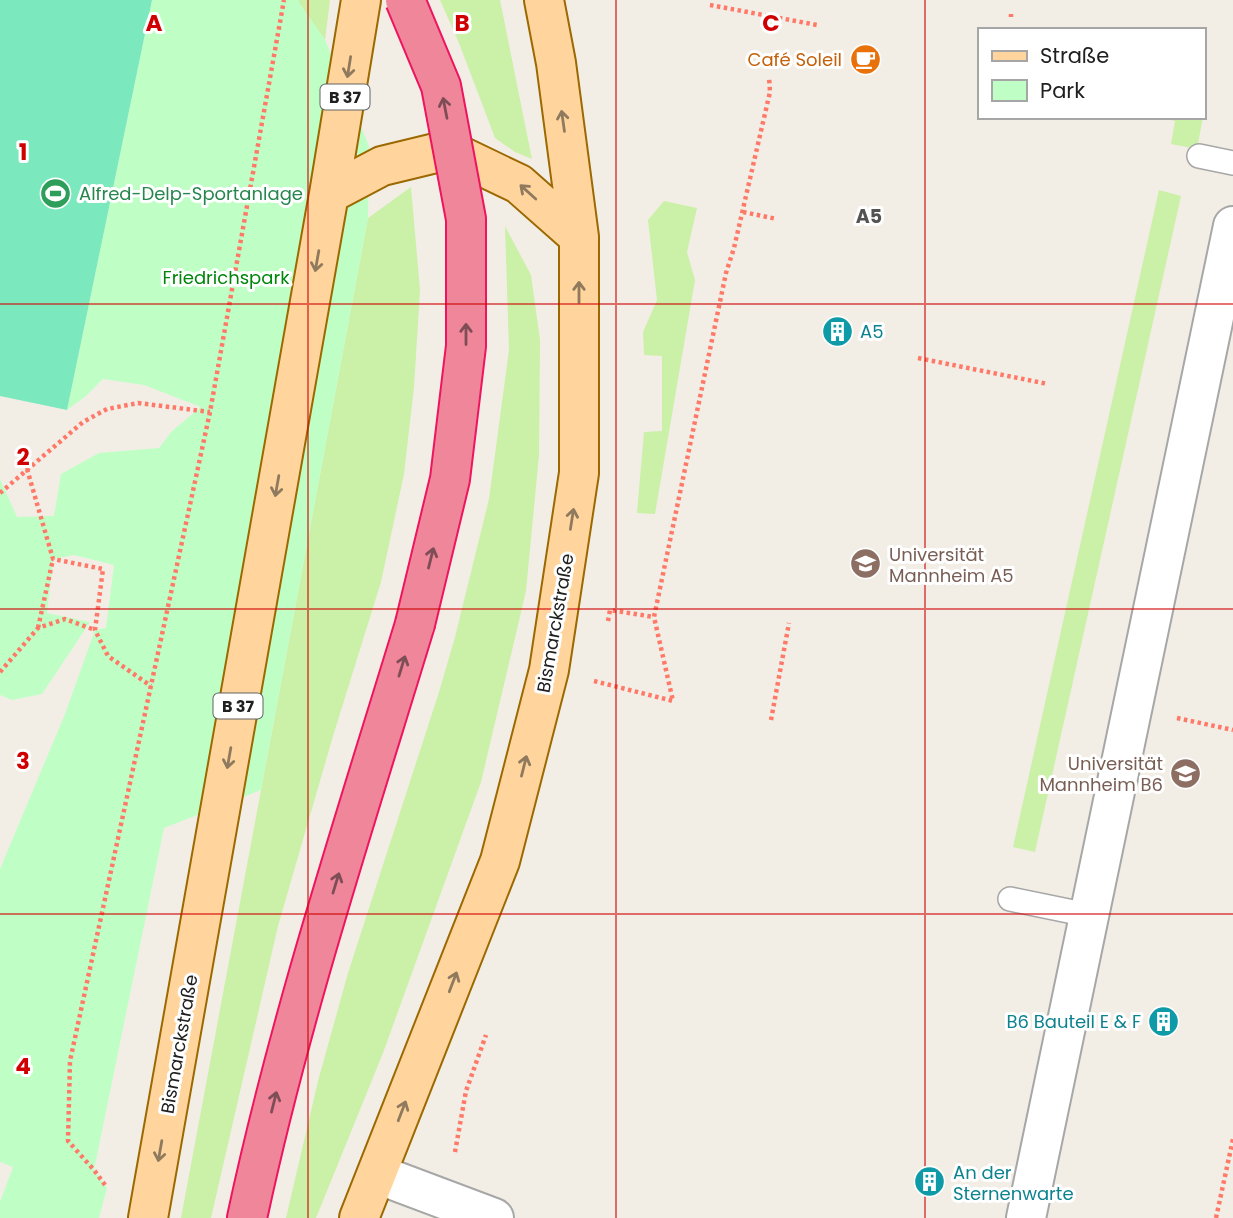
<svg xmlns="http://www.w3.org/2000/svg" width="1233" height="1218" font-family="Poppins,sans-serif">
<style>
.grass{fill:#cbf0a7}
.park{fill:#bfffc5}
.pitch{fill:#7ce8be}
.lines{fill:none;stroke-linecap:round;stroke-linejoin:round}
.lane-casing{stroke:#a7a7a7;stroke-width:26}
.street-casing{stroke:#a7a7a7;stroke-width:42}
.primary-casing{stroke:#9c6900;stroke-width:42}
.highway-casing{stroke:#ed155f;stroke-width:42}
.path{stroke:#ff7969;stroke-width:4.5;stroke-dasharray:3.5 3.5;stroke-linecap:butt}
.lane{stroke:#fff;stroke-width:23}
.street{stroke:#fff;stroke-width:38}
.primary{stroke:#ffd59d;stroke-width:38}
.highway{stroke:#f0869a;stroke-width:38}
.highway-bridge-casing{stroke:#ed155f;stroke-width:42;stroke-linecap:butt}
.highway-bridge{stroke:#f0869a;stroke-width:38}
.oneway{stroke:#907a5e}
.oneway2{stroke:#7e4e57}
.grid{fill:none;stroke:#d00000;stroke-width:2;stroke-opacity:0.55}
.labels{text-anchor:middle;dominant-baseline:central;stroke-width:6;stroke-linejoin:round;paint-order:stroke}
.shield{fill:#fff;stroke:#636363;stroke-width:2}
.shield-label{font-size:16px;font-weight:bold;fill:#202020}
.food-label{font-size:18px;fill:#c56008;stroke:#fff;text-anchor:end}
.leisure-label{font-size:18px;fill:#27864d;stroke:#fff;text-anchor:start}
.park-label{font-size:18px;fill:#01860c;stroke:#fff}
.culture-label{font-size:18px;fill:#0d838f;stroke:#fff;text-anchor:start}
.education-label{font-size:18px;fill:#785e54;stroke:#fff;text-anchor:start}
.street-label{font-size:18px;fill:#202020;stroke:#fff}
.neighbourhood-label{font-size:19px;font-weight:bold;fill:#535353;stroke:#fff}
.grid-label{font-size:23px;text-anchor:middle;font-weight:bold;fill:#d00000;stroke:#fff;stroke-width:6;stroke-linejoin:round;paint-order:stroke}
</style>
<rect width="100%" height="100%" fill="#f2eee6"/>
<!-- grass -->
<path class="grass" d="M299 0H330L325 40 299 3Z
M440 0H500L532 159 515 152 495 138 459 43Z
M1157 117H1203L1197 149 1171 144 1175 121Z
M411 187 420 290 414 387 404 474 381 582 333 736 278 926 211 1218H181L368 218Z
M1159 190 1181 196 1035 852 1013 847Z
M664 201 697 208 687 252 695 280 655 514 637 513 644 432 662 431V356L644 355 643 332 657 300 648 220Z
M505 226 531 275 540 340 539 455 526 591 481 782 383 1053 316 1218H286L318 1081 348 973 439 692 455 637 489 499 509 350Z"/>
<!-- park -->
<path class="park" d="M152 0H299V3L325 40 369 146 368 218 261 790 164 828 94 1170 107 1188 99 1218H0V1202L13 1167 0 1162V869L65 714 95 630 106 628 114 565 74 555 53 559 47 613 90 622 42 694 12 700 0 695V479L17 517 54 516 61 474 99 453 159 448 172 431 201 407 144 385 103 379 86 396 67 410Z"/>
<!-- pitch -->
<path class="pitch" d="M0 0H152L67 410 0 396Z"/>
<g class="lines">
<defs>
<path id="lane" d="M1199 156 1233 163
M1010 899 1088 915"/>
<path id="street" d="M377 1174 494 1218
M1026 1218 1233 226"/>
<path id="primary" d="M329 194 382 166 448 150 519 184 579 237
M148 1218 329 194 361 0
M359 1218 500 861 549 670 579 473V237L556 63 544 0"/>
<path id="highway" d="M247 1218C290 1017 355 821 415 624"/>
</defs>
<!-- lane casing -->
<use href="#lane" class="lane-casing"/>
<!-- street casing -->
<use href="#street" class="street-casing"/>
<!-- primary casing -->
<use href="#primary" class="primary-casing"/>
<!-- highway casing -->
<use href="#highway" class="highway-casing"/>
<!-- path -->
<path class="path" d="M710 5 817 25
M1011 14V17
M743 212 777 219
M918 358 1048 384
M27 469 53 559 103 569 95 630 108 656 151 686
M0 493 83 422 107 409 138 403 210 412
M608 621 610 610 654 617
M38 628 53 559
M0 672 38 628 65 619 95 630
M594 681 673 701 654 617 726 273 734 248 770 92 769 77
M1177 718 1233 730
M771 720 789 623
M455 1152 466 1091 486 1035
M105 1185 94 1170 68 1141 70 1061 210 412 284 0
M1216 1218 1233 1139"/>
<!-- lane -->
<use href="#lane" class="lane"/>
<!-- street -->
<use href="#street" class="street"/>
<!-- primary -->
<use href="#primary" class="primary"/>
<!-- highway -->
<use href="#highway" class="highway"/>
<defs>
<path id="highway-bridge" d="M405 0 441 86 466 219V346L450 479 415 624"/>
</defs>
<!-- highway-bridge casing -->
<use href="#highway-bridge" class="highway-bridge-casing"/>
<!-- highway-bridge -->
<use href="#highway-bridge" class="highway-bridge"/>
</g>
<!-- one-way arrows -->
<defs><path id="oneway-shaft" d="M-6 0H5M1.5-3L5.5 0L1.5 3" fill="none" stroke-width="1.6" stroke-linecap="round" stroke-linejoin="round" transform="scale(1.75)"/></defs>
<g class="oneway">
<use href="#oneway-shaft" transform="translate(349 67) rotate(99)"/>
<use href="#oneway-shaft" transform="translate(563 121) rotate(-98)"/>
<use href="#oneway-shaft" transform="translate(528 192) rotate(-138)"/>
<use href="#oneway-shaft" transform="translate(317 261) rotate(100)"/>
<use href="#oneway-shaft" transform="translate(579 292) rotate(-90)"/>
<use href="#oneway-shaft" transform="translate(277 486) rotate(100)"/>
<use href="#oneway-shaft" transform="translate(572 519) rotate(-81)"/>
<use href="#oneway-shaft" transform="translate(229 758) rotate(100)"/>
<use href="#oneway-shaft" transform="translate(524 766) rotate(-76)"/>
<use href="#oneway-shaft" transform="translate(453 982) rotate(-69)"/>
<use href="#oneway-shaft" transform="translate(402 1111) rotate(-69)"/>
<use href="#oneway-shaft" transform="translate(160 1151) rotate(100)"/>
</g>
<g class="oneway2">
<use href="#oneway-shaft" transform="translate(445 108) rotate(-101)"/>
<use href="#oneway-shaft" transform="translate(466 334) rotate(-90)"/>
<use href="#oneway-shaft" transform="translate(431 558) rotate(-76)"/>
<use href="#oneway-shaft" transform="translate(402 666) rotate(-73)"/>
<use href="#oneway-shaft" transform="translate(336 883) rotate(-73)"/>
<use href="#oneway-shaft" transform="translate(274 1102) rotate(-76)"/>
</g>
<!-- grid -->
<path class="grid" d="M308 0V1218M616 0V1218M925 0V1218M0 304H1233M0 609H1233M0 914H1233"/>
<!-- icons -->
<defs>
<symbol id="cafe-disc" viewBox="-11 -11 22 22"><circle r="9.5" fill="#e8710a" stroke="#fff"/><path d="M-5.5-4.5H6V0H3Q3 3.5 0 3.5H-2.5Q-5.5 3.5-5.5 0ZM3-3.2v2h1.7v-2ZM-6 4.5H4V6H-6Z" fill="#fff"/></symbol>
<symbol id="stadium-disc" viewBox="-11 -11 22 22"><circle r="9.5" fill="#2e9e5b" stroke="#fff"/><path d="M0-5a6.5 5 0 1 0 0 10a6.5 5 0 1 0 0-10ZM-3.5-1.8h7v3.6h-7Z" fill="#fff"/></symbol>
<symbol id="building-disc" viewBox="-11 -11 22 22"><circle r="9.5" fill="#0f9aa8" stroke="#fff"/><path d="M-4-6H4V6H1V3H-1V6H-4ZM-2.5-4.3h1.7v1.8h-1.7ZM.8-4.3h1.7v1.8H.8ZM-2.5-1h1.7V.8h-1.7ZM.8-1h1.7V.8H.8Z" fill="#fff"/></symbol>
<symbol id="university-disc" viewBox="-11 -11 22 22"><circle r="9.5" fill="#8d6e63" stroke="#fff"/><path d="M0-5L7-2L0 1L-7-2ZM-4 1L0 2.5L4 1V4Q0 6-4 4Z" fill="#fff"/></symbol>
</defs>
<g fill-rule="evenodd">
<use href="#cafe-disc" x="848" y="42" width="35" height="35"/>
<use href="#stadium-disc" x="38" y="176" width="35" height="35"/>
<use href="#building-disc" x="820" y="314" width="35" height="35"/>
<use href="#university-disc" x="848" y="546" width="35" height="35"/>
<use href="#university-disc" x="1168" y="756" width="35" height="35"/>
<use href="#building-disc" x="1146" y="1004" width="35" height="35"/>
<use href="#building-disc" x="912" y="1164" width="35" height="35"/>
</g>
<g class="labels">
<!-- shield labels -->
<g class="shield">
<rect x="320.5" y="84.5" width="49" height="25" rx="5"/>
<rect x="213.5" y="693.5" width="49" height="25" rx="5"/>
</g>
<g class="shield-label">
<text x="345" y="97">B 37</text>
<text x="238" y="706">B 37</text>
</g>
<!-- food labels -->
<g class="food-label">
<text x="842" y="59">Café Soleil</text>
</g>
<!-- leisure labels -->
<g class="leisure-label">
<text x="79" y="193">Alfred-Delp-Sportanlage</text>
</g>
<!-- park labels -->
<g class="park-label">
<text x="226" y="277">Friedrichspark</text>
</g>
<!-- culture labels -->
<g class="culture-label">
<text x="860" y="331">A5</text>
<text x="1141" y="1021" text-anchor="end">B6 Bauteil E &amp; F</text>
<text x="953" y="1172">An der<tspan x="953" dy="21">Sternenwarte</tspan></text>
</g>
<!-- education labels -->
<g class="education-label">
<text x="889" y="554">Universität<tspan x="889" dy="21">Mannheim A5</tspan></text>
<text x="1163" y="763" text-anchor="end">Universität<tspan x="1163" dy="21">Mannheim B6</tspan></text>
</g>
<!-- street labels -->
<g class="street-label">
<text transform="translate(555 623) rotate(-80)">Bismarckstraße</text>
<text transform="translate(179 1044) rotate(-80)">Bismarckstraße</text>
</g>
<!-- neighbourhood labels -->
<g class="neighbourhood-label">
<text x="869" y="216">A5</text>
</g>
</g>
<g class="grid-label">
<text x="154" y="31">A</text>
<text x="462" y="31">B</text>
<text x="771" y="31">C</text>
<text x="23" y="160">1</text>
<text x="23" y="465">2</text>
<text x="23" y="769">3</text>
<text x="23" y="1074">4</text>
</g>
<!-- legend -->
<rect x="978" y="28" width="228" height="91" fill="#ffffff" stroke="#a6a6a6" stroke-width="2"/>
<rect x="992" y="51" width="35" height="10" fill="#ffd59d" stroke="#a6a6a6" stroke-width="2"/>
<text x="1040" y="63" font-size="21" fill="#202020">Straße</text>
<rect x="992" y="80" width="35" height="21" fill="#bfffc5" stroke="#a6a6a6" stroke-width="2"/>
<text x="1040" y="98" font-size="21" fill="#202020">Park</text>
</svg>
